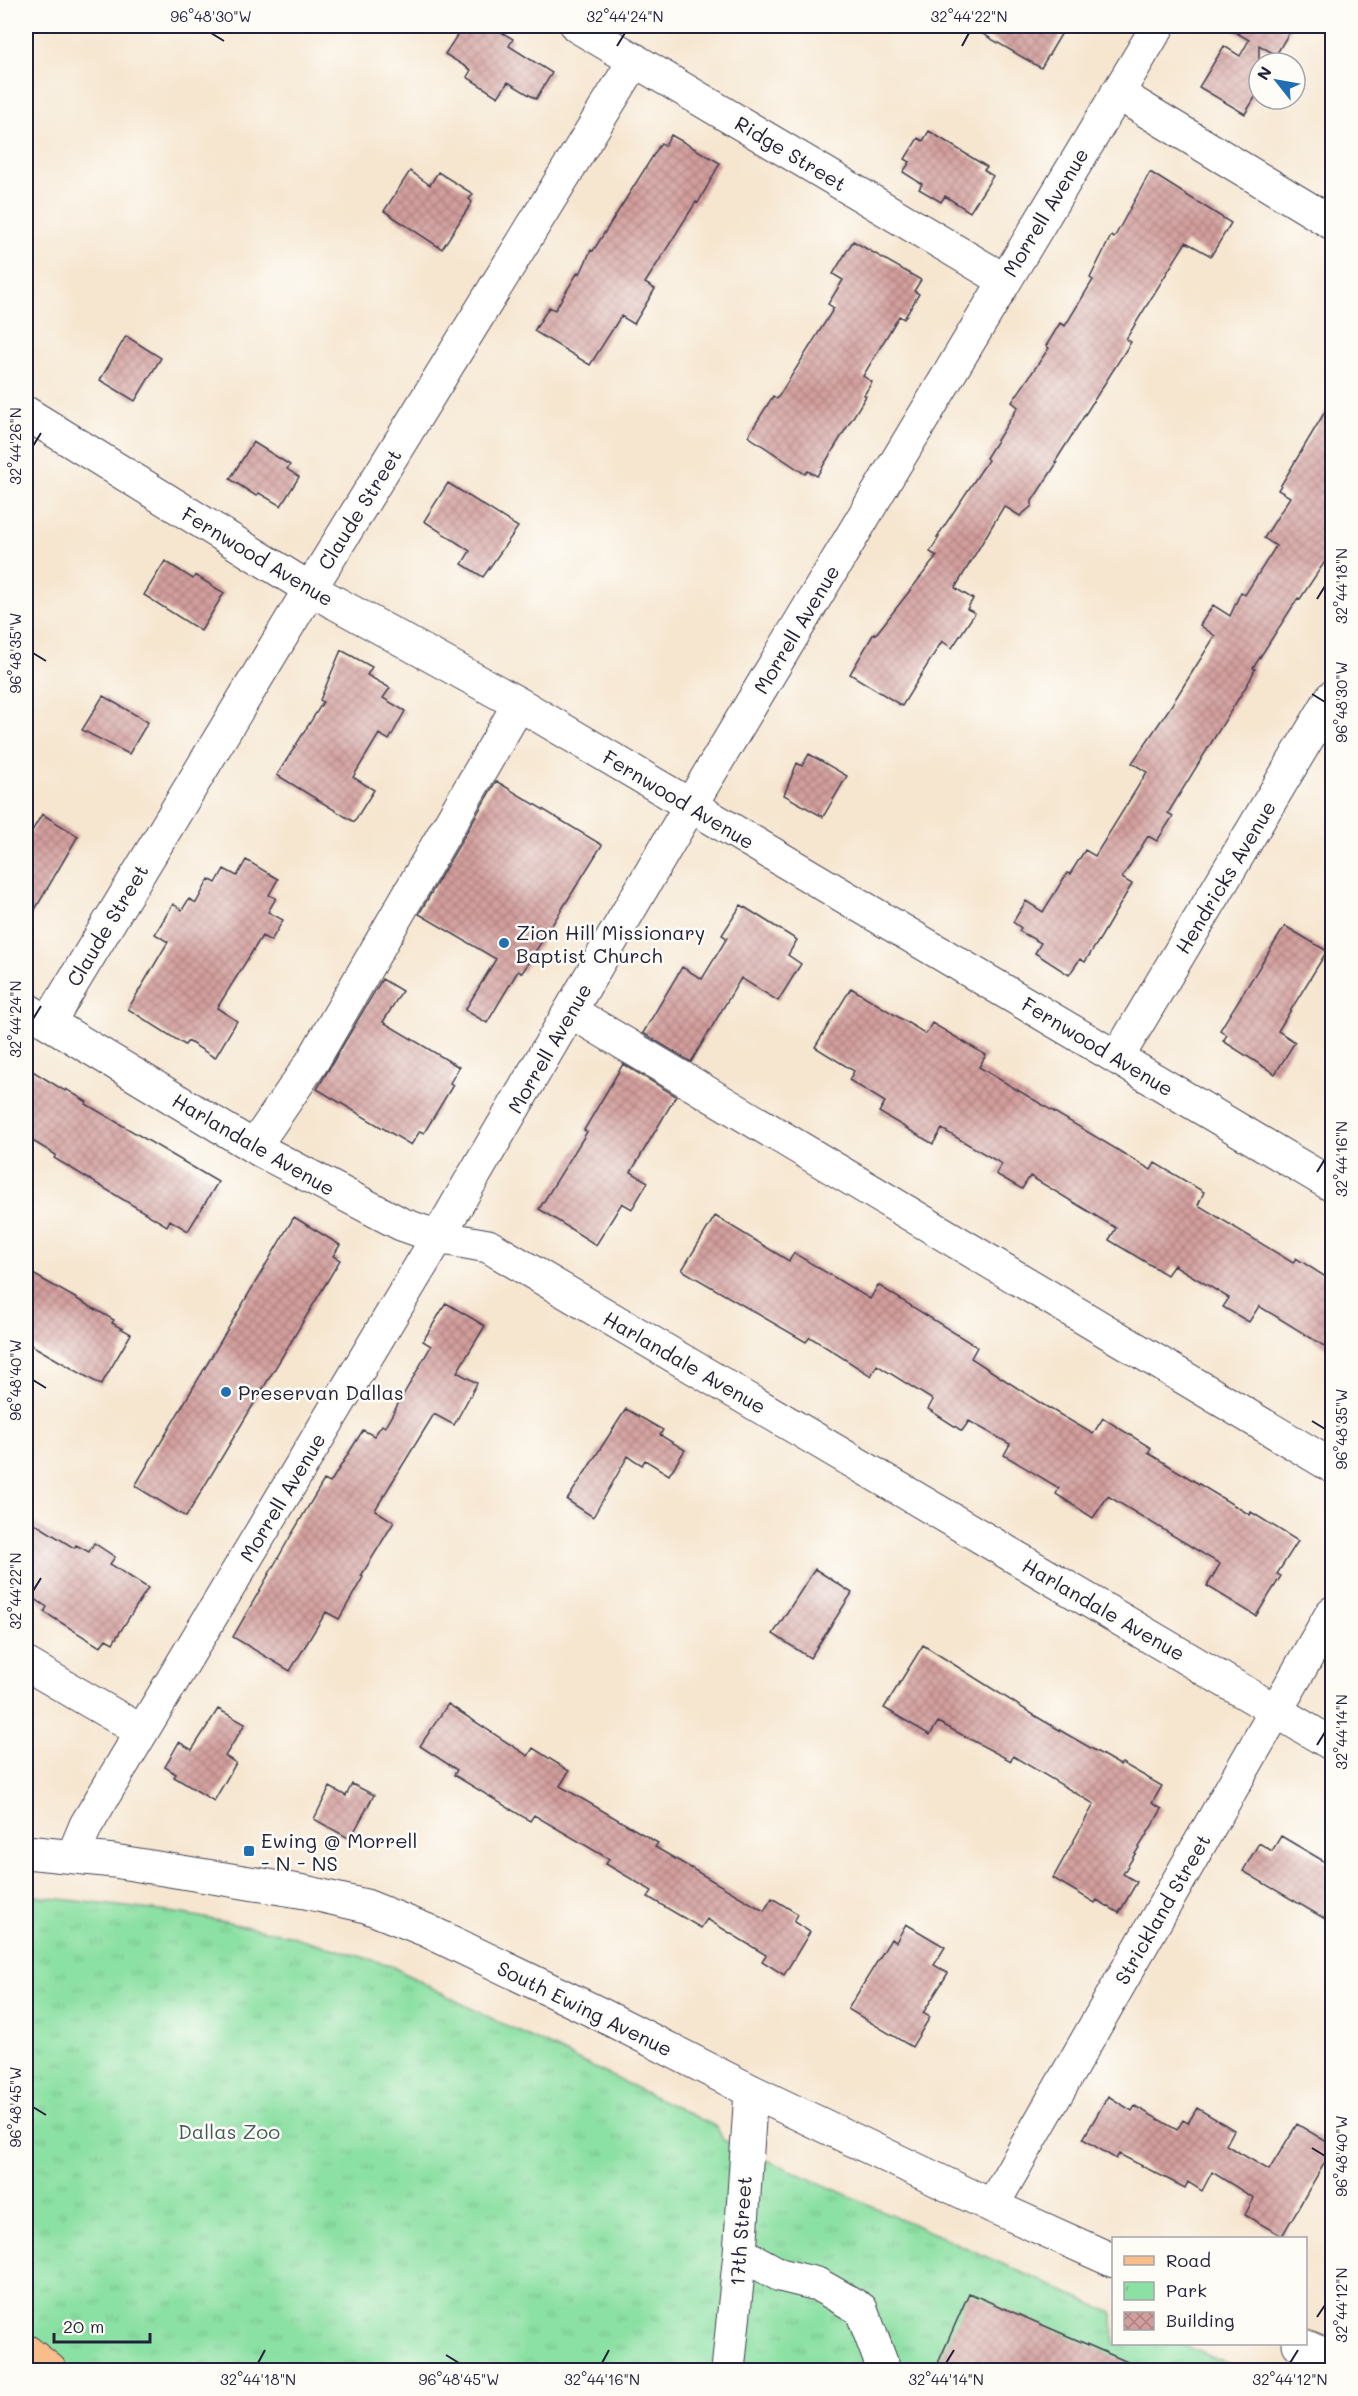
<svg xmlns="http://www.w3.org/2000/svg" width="1358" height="2396" font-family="Mali,sans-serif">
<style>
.park{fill:url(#park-tufts);stroke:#56816f;stroke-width:1.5}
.building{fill:url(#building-cross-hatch)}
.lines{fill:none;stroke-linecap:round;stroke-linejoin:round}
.minor-casing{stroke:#423f51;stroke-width:35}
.major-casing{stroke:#423f51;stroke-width:35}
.minor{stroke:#fff;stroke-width:33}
.major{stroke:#f8bd88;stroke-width:33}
.ticks{fill:none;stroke:#22223b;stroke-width:2}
.poi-dot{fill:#1f6fb2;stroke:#fdfcf7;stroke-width:2}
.labels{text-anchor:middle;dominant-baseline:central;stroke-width:5;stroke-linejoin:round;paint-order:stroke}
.street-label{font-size:20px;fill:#22223b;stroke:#fdfcf7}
.poi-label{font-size:20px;fill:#22223b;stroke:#fdfcf7;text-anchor:start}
.park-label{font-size:20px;fill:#425b5a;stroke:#fdfcf7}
.neatline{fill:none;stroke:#22223b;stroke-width:2}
.ticks-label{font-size:15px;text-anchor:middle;fill:#22223b}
</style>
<defs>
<pattern id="park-tufts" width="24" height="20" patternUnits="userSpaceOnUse" patternTransform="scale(1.5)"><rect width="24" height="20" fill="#8be0a3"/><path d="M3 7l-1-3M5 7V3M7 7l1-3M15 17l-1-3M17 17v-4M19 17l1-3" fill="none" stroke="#78c08d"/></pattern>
<pattern id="building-cross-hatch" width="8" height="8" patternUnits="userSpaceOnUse" patternTransform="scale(1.5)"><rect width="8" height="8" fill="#d39f9d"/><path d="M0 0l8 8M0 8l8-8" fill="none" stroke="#ab8181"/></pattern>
</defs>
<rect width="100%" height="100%" fill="#fdfcf7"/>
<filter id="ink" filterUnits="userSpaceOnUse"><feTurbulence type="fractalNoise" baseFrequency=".0167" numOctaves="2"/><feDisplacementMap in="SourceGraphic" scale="12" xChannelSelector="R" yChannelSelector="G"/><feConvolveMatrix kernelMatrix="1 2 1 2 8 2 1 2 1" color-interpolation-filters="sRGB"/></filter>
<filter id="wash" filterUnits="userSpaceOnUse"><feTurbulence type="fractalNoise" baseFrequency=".008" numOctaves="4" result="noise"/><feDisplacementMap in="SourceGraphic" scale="24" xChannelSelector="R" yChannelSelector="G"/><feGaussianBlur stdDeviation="1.35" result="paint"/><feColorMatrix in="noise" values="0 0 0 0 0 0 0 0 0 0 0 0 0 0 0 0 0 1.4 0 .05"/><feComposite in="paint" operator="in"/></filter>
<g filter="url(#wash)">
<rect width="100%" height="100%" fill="#f6e6d0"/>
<!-- park -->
<path class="park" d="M26 1895 185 1914 288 1935 389 1965 472 2009 717 2127 723 2140 1113 2313 1114 2344H1181L1242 2370H26Z"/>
<g id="blocks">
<!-- building -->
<path class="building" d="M463 26H491L513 39 509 46 552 73 536 99 508 82 498 97 467 77 471 70 445 54Z
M969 26H1066L1041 68Z
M1225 26H1293L1276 55 1259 45V91L1245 114 1199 87 1224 46 1240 56 1249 40Z
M929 131 987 167 984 170 993 176 970 212 945 196 941 202 919 189 922 184 903 172 910 162 905 159 918 138 923 141Z
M671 135 720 163 698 203 696 202 645 283 655 289 634 324 621 316 590 365 534 331 549 307 555 310 578 272 580 274 591 250 593 251 661 143 665 146Z
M410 171 430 185 438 172 473 194 469 199 472 202 442 249 384 211Z
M1150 172 1231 223 1211 256 1186 242 1126 339 1131 342 1055 462 1057 463 1032 501V506L1020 516 1004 506 955 588 973 599 967 609 975 613 952 648 942 641 902 706 850 674 874 633 876 634 937 556 930 552 939 537H937L988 460 986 458 1018 407 1012 402 1049 348 1046 346 1060 323 1065 326 1093 280 1090 278 1111 236 1114 238Z
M853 241 921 280 914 291 919 294 904 319 899 316 863 376 872 382 864 395 866 396 817 476 808 471 805 474 748 436 773 396 777 399 834 308 828 304 843 280 833 274Z
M126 336 161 358 135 401 100 380Z
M1332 400V551L1300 599 1298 598 1253 668 1255 669 1250 680 1168 813 1173 816 1157 841 1148 836 1122 878 1132 884 1101 937 1085 962 1080 959 1069 975 1035 953 1041 943 1019 931 1021 928 1013 922 1026 901 1043 912 1067 873 1070 874 1085 850 1095 856 1147 772 1132 763 1169 709 1215 636 1200 625 1213 605 1230 616 1241 592 1245 595 1276 546 1264 538 1290 497 1278 490Z
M253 442 290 465 287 469 299 477 281 506 259 493 256 496 230 479Z
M448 483 518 527 483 577 462 564 470 551 424 521Z
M165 561 193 579 195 575 224 593 201 631 144 595Z
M341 650 372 667 367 675 390 688 383 698 405 711 389 740 379 734 353 777 374 790 354 822 277 775 323 702 320 700Z
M103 696 148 722 129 754 82 730Z
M809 754 847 776 823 817 784 795 797 763 802 766Z
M496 781 602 845 522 973 518 971 487 1023 465 1010 496 959 419 914Z
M42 814 78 836 26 925V841Z
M246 860 278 879 269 895 276 898 268 912 283 920 271 941 262 936 217 1008 237 1021 215 1058 188 1041 185 1045 128 1009 168 942 155 934 173 904 182 910 189 899 196 903 209 879 216 883 224 869 237 876Z
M741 905 797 940 788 955 801 964 778 1001 741 978 691 1062 643 1033 682 967 702 979 727 938 722 935Z
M1285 926 1327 951 1278 1031 1295 1042 1275 1074 1223 1041 1227 1035 1220 1030Z
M382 979 402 991 383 1022 459 1067 450 1083 453 1085 424 1133 420 1131 411 1145 317 1089Z
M851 988 926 1034 932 1023 986 1055 979 1067 1151 1170 1155 1163 1204 1192 1198 1205 1293 1263 1296 1258 1332 1281V1351L1259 1306 1249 1322 1223 1307 1229 1298 1174 1265 1167 1275 1109 1240 1116 1228 1030 1176 1022 1189 996 1174 1002 1164 942 1129 933 1144 879 1112 885 1102 849 1080 854 1071 815 1047Z
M623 1064 676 1096 631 1172 648 1182 632 1209 622 1203 596 1245 539 1209 587 1132 584 1130Z
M26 1067 65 1091 66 1089 87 1102 86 1104 218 1182 188 1231 170 1220 167 1226 54 1158 56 1155 26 1137Z
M715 1216 789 1261 794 1253 870 1299 878 1285 977 1347 971 1358 1042 1404 1093 1434 1103 1418 1151 1448 1148 1453 1250 1515 1251 1512 1298 1541 1277 1574 1281 1576 1256 1616 1207 1586 1220 1564 1108 1496 1093 1518 1056 1494 1059 1488 1004 1455 1010 1444 969 1421 962 1431 928 1409 933 1400 877 1365 871 1376 810 1337 806 1342 682 1270Z
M294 1217 340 1245 333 1256 340 1260 186 1517 135 1486Z
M26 1270 114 1320 112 1323 131 1334 101 1385 26 1342Z
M446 1303 485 1326 457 1372 477 1383 454 1425 434 1414 375 1510 394 1522 361 1576 363 1577 339 1619 326 1612 290 1671 233 1637 290 1537 324 1480 330 1483 363 1430 374 1436 382 1425 385 1427 431 1346 423 1341Z
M626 1409 663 1430 660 1435 685 1450 669 1475 645 1460 642 1465 628 1456 593 1517 567 1500Z
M26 1518 74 1548 76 1545 89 1552 94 1543 115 1557 110 1564 148 1588 113 1643 106 1639 100 1647 44 1612 47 1607 26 1593Z
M815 1569 852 1593 810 1658 773 1634Z
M923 1645 1037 1717 1120 1765 1122 1763 1162 1786 1152 1803 1162 1809 1123 1874 1137 1882 1119 1913 1097 1900 1095 1903 1053 1878 1094 1804 1013 1756 1011 1761 938 1722 930 1735 884 1708Z
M448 1704 528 1756 533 1748 569 1771 560 1786 658 1843 655 1847 764 1911 772 1898 798 1914 794 1922 810 1932 784 1975 762 1961 766 1955 707 1919 701 1928 648 1897 652 1891 606 1864 609 1859 534 1815 530 1821 454 1775 457 1770 420 1746Z
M218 1709 245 1724 225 1756 236 1763 214 1801 174 1777 176 1774 165 1767 179 1742 192 1750Z
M352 1784 374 1795 350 1839 314 1819 330 1787 346 1796Z
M1281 1836 1332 1866V1923L1243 1871 1259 1843 1272 1851Z
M906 1924 945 1947 934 1965 948 1973 923 2013 930 2017 912 2047 848 2009 891 1939 896 1942Z
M1108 2096 1132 2111 1135 2106 1177 2130 1183 2120 1188 2123 1197 2108 1234 2130 1226 2145 1269 2170 1297 2124 1332 2145V2150L1282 2236 1245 2215 1254 2198 1212 2172 1202 2191 1188 2182 1185 2188 1119 2154 1116 2159 1083 2139Z
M969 2293 1146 2370H935Z"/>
</g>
</g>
<g filter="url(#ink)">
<use href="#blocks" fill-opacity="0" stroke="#423f51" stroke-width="1.5"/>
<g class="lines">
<defs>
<path id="minor" d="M577 26 1004 280
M1117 93 1332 223
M26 413 310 589 519 704 1332 1185
M26 1009 254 1147 401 1224 438 1237 488 1246 1332 1744
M570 1011 1332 1466
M49 1022 310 589 635 60
M1117 1058 1332 697
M254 1147 312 1062 519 704
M26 1664 141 1731
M26 1852 114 1861 305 1892 366 1906 426 1930 600 2014 751 2091 992 2206 1114 2261
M73 1856 86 1825 438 1237 690 806 1158 26
M992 2206 1332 1613
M740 2253 780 2275 817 2284 861 2309 884 2370
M1299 2344 1332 2358
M728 2370 740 2253 751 2091"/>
<path id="major" d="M26 2351 50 2370"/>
</defs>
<!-- minor casing -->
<use href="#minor" class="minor-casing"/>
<!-- major casing -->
<use href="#major" class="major-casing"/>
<!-- minor -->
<use href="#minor" class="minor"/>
<!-- major -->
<use href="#major" class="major"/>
</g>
</g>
<!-- ticks -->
<path class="ticks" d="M211 33 224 41M617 46 625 33M962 46 969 33M33 446 41 433M1317 599 1325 586M33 653 46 661M1312 694 1325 702M33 1019 41 1006M1317 1172 1325 1159M33 1380 46 1388M1312 1421 1325 1429M33 1591 41 1578M1317 1745 1325 1732M33 2107 46 2115M1312 2148 1325 2156M1317 2317 1325 2305M446 2355 459 2363M258 2363 265 2350M602 2363 609 2350M946 2363 954 2350M1290 2363 1298 2350"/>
<!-- markers -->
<g class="poi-dot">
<circle cx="504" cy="943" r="6"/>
<circle cx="226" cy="1392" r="6"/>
<rect x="243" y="1845" width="12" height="12" rx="3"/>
</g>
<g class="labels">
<!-- street labels -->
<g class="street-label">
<text transform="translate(791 153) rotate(31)">Ridge Street</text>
<text transform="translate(1045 212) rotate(-59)">Morrell Avenue</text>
<text transform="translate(359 509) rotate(-58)">Claude Street</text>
<text transform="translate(258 556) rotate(31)">Fernwood Avenue</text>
<text transform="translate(796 629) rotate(-59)">Morrell Avenue</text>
<text transform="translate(679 799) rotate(31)">Fernwood Avenue</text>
<text transform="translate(1225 877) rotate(-59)">Hendricks Avenue</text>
<text transform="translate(107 925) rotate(-59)">Claude Street</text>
<text transform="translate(1098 1046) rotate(31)">Fernwood Avenue</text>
<text transform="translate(549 1048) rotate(-60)">Morrell Avenue</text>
<text transform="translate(254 1144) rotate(30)">Harlandale Avenue</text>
<text transform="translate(685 1362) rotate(30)">Harlandale Avenue</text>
<text transform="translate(282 1497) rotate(-59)">Morrell Avenue</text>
<text transform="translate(1104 1609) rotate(30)">Harlandale Avenue</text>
<text transform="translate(1162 1909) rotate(-60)">Strickland Street</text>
<text transform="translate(585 2008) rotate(26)">South Ewing Avenue</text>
<text transform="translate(740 2231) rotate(-86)">17th Street</text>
</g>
<!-- poi labels -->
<g class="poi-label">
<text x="516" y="932">Zion Hill Missionary<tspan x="516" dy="23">Baptist Church</tspan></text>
<text x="238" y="1392">Preservan Dallas</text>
<text x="261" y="1840">Ewing @ Morrell<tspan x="261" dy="23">- N - NS</tspan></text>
</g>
<!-- park labels -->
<g class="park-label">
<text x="229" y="2131">Dallas Zoo</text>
</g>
</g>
<!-- margin -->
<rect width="1358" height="2396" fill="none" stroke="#fdfcf7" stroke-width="66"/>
<!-- legend -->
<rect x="1112" y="2237" width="195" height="108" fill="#fdfcf7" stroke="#a5a5ac" stroke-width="1.5"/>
<rect x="1124" y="2256" width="30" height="9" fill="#f8bd88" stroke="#a5a5ac" stroke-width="1.5"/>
<text x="1166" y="2267" font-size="18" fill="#22223b">Road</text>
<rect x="1124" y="2282" width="30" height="18" fill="url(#park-tufts)" stroke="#a5a5ac" stroke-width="1.5"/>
<text x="1166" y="2297" font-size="18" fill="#22223b">Park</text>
<rect x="1124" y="2312" width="30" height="18" fill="url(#building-cross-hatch)" stroke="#a5a5ac" stroke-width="1.5"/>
<text x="1166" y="2327" font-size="18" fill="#22223b">Building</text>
<!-- north arrow -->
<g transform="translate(1277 81) rotate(301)"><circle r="28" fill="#fdfcf7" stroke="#a5a5ac" stroke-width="1.5"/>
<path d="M0-4.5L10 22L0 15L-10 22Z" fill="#1f6fb2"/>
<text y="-9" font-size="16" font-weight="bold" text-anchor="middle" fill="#22223b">N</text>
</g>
<!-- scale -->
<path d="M54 2333v9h96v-9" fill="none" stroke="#22223b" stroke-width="3"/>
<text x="63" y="2333" font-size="18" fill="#22223b" stroke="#fdfcf7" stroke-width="4.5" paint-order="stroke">20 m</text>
<rect x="33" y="33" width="1292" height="2330" class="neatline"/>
<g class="ticks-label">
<text x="211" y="22">96°48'30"W</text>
<text x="625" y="22">32°44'24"N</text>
<text x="969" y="22">32°44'22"N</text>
<text transform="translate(16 446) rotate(-90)" y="5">32°44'26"N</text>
<text transform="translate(1342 586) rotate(-90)" y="5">32°44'18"N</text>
<text transform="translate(16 653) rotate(-90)" y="5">96°48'35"W</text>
<text transform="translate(1342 702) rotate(-90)" y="5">96°48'30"W</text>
<text transform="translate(16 1019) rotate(-90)" y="5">32°44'24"N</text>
<text transform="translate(1342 1159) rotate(-90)" y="5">32°44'16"N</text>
<text transform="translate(16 1380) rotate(-90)" y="5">96°48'40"W</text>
<text transform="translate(1342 1429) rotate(-90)" y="5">96°48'35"W</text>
<text transform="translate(16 1591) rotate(-90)" y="5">32°44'22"N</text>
<text transform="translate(1342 1732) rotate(-90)" y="5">32°44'14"N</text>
<text transform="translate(16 2107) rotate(-90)" y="5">96°48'45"W</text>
<text transform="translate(1342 2156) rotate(-90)" y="5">96°48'40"W</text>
<text transform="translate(1342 2305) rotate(-90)" y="5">32°44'12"N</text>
<text x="258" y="2385">32°44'18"N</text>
<text x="459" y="2385">96°48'45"W</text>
<text x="602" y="2385">32°44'16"N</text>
<text x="946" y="2385">32°44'14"N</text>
<text x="1290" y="2385">32°44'12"N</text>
</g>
</svg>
